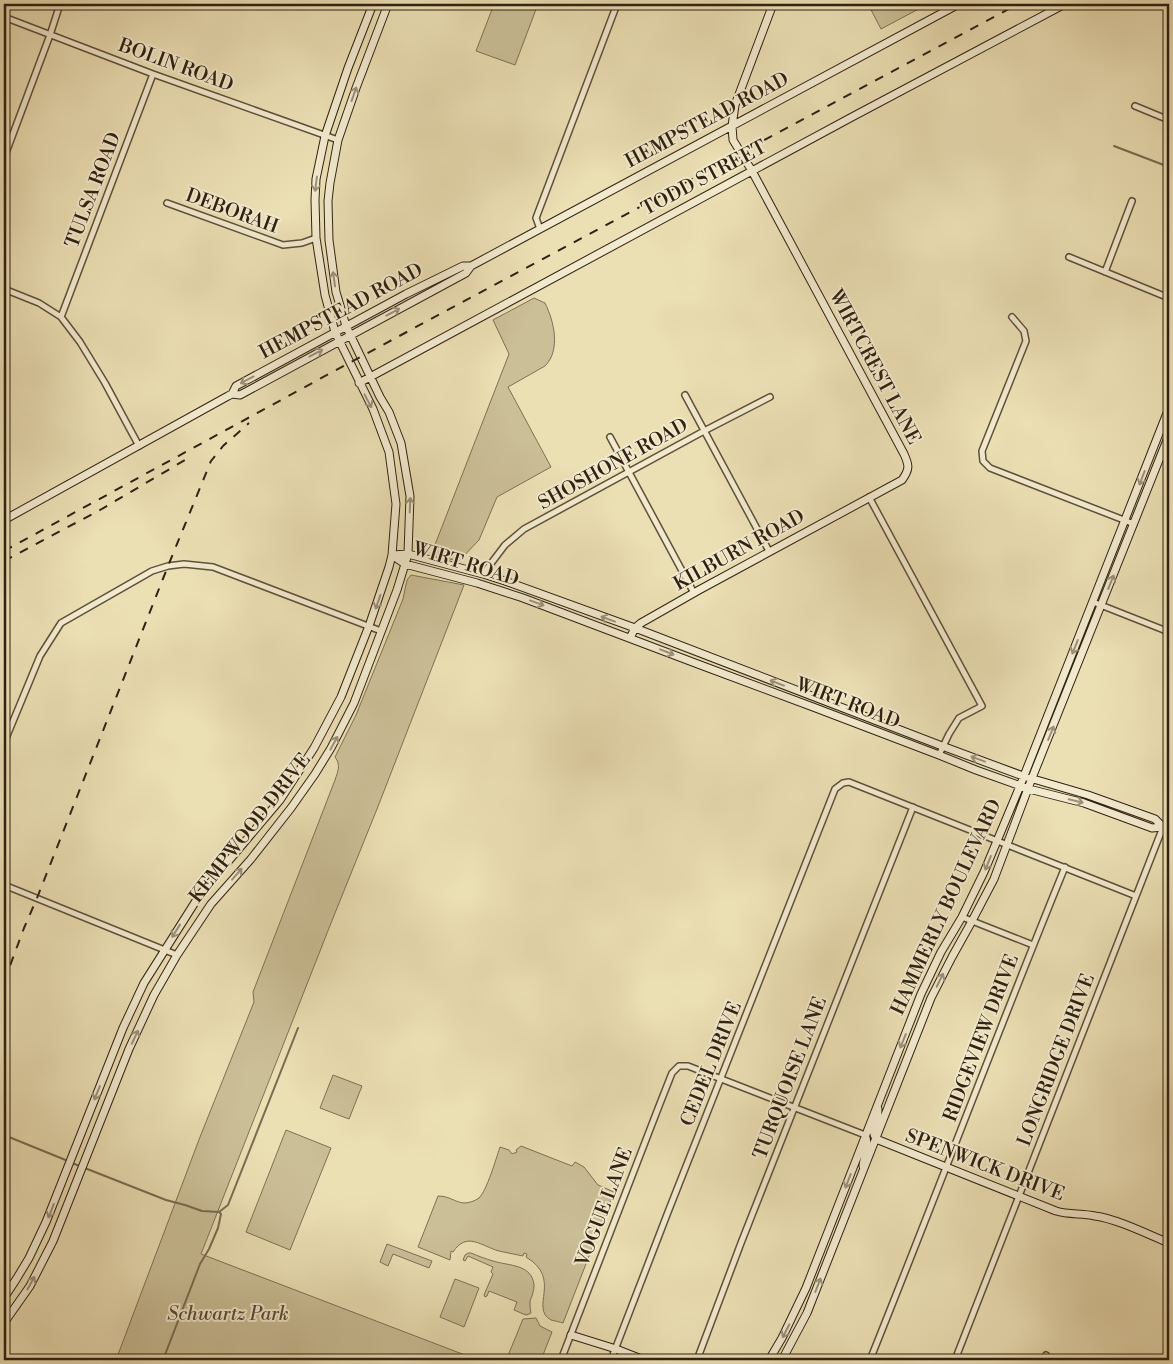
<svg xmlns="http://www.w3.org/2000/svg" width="1173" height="1364" font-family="'Libre Bodoni',serif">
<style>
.green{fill:#cbbf98;stroke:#7e7055}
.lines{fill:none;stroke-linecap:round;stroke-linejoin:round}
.stream{stroke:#7a6c52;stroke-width:2}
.street-casing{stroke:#5f503a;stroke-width:8}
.secondary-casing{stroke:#302112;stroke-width:9}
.street{stroke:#f2eace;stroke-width:5}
.secondary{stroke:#f2eace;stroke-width:7}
.rail{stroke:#302112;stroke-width:2;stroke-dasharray:9 9;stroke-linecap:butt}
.oneway{stroke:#9b9079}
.labels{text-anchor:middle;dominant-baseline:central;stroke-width:4;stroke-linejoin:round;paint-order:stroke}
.street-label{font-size:19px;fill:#302112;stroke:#f2eace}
.park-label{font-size:19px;font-style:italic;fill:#574834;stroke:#f2eace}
</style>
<rect width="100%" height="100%" fill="#ebdfb4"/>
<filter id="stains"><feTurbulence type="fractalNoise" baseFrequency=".004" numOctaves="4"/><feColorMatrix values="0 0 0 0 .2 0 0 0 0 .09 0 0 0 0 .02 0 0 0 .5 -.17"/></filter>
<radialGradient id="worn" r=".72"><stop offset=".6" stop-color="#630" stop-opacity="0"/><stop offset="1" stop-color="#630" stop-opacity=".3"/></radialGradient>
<!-- green -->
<path class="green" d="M494 4H538L515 65 476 51Z
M868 4H928L881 29Z
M534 298 545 303C554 321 561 350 545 366L508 387 551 467 497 497 479 540 459 561 431 555 509 354 493 320Z
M411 575 464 585 377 809 333 918 201 1254 478 1360H116L200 1137 254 1002 253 992 335 780C338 771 341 765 335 757L356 715 403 599 407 580Z
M333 1075 362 1086 349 1119 320 1108Z
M286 1130 331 1148 290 1250 246 1232Z
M521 1146 572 1166 575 1162 584 1167 598 1185 614 1192 563 1323C560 1322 555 1321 551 1320 529 1308 563 1279 526 1257L527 1254 524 1253 523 1256C515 1254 507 1253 499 1251 481 1246 467 1231 453 1252L451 1251 450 1260 418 1247 438 1196C450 1196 454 1202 464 1203 469 1203 475 1201 479 1198 487 1190 496 1159 500 1147L509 1150 512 1154 517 1152 516 1150Z
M387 1244 432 1261 429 1268 393 1254 388 1266 380 1262Z
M468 1253H471C478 1256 486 1259 493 1261 509 1266 532 1264 534 1285 534 1291 532 1296 530 1301 530 1305 530 1309 531 1313L529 1314 526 1315 514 1310 517 1302 489 1291 487 1296 485 1297 484 1295 493 1274 491 1272 493 1267 468 1256 465 1261 463 1260 465 1255Z
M455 1279 479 1288 464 1327 440 1317Z
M536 1318 540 1326 552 1332 541 1360H503L499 1358 500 1356 507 1358 523 1319Z"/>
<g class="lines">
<!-- stream -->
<path class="stream" d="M1114 146 1169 167
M4 1135 68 1161
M72 1163 166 1200 185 1205 202 1211 219 1212 228 1205 298 1028
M163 1360 200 1264 209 1249 218 1228 221 1214 219 1212"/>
<defs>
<path id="street" d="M1167 4 1169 6
M4 17 153 74 338 140
M1135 106 1169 120
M4 158 50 35 60 4
M167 203 283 245 302 243 316 238
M540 229 536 218 617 4
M1069 257 1169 298
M1105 272 1132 201
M4 289 39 303 61 317 80 342 105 383 139 446
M61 317 153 74
M1012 317 1024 331 1026 341 982 451 983 461 990 468 1134 524
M685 395 769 551
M610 437 694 593
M869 497 982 706 959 718 949 734 939 755
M483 574 505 545 524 529 704 431 770 397
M1093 602 1169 632
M4 743 40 656 61 623 152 571 168 566 184 564 213 567 381 631
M4 885 177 955
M962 917 1033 945
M561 1360 659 1106 672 1073 679 1066H688L865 1135
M611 1360 668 1212 835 789 843 783 849 782 1136 896
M697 1360 741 1243 913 807
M870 1360C936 1196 998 1031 1065 867
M955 1360 1163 827
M1044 1360 1046 1355"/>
<path id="secondary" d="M359 383 852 117 1065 4
M232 394 240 395 466 273 471 266 959 4
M4 520 228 396 232 394 236 386 406 294 463 266H471
M392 555 408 554 483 574 505 581 635 628 942 746 1023 776 1088 795 1155 819 1163 827 1169 830
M392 555 405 564 477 583 523 598 703 666 813 707 939 755 976 770 1029 789 1084 803 1152 828 1163 827
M630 638 635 628 641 623 699 590 902 480C910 469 909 465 904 454L752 171 733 140 732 126 735 105 773 4
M876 1139 1056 1211C1069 1215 1082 1213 1095 1216 1117 1219 1147 1234 1169 1243
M876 1139C871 1131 875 1127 877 1118 878 1115 878 1112 878 1109
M863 1166C864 1155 870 1145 865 1135
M4 1298 17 1278 29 1258 46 1222 123 1028 144 983 199 896 280 800 314 748 341 697 369 626 389 567 392 555 396 504 389 452 373 409 335 332 325 295 316 238 315 200 316 179 325 136 348 68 373 4
M4 1323 30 1286 53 1241 129 1049 154 995 177 955 211 904 251 859 291 808 315 774 331 748 354 703 397 590 405 564 408 554 410 496 401 443 389 412 380 397 346 326 336 292 329 240 328 201 330 183 338 140 356 88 388 4
M571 1335 616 1349 644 1360
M769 1360 782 1338 806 1288 921 994 941 952 962 917 984 872 1020 786 1169 408
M782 1360 807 1313 931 998 952 957 972 921 994 879 1032 778 1169 435"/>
</defs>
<!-- street casing -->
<use href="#street" class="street-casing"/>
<!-- secondary casing -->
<use href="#secondary" class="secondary-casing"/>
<!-- street -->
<use href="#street" class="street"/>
<!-- secondary -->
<use href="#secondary" class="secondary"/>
<!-- rail -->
<path class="rail" d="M4 551 349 363 1018 4
M4 561 100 510 185 460
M4 982 24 928 37 898 168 566 211 461 223 446 249 423"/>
</g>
<!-- one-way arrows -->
<defs><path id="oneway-shaft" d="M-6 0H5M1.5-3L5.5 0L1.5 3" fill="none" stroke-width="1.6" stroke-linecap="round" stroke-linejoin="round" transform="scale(1.25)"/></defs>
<g class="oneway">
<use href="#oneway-shaft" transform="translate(354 94) rotate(-71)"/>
<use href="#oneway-shaft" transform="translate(316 184) rotate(97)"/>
<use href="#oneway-shaft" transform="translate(334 279) rotate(-98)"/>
<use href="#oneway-shaft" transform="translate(393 312) rotate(-28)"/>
<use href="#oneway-shaft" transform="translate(316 353) rotate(-28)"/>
<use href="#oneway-shaft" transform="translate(247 380) rotate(152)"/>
<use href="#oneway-shaft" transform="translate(368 401) rotate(62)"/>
<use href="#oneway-shaft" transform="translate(1142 478) rotate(111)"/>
<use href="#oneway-shaft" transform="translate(410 505) rotate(-88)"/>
<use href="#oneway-shaft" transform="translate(1111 582) rotate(-68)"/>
<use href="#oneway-shaft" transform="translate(378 602) rotate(109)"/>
<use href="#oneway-shaft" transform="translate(537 603) rotate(20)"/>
<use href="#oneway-shaft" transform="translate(608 619) rotate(-160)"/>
<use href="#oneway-shaft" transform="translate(1075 647) rotate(112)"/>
<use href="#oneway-shaft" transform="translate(667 652) rotate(21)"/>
<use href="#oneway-shaft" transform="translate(777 683) rotate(-159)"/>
<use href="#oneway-shaft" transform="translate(1051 733) rotate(-68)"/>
<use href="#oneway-shaft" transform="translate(334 743) rotate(-62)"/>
<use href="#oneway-shaft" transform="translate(978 759) rotate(-160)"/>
<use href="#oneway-shaft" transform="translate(1076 801) rotate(13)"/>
<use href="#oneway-shaft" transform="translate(988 863) rotate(112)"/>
<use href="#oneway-shaft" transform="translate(237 874) rotate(-49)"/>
<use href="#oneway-shaft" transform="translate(176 931) rotate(122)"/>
<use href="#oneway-shaft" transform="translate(940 980) rotate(-64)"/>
<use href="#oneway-shaft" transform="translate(135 1037) rotate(-65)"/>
<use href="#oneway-shaft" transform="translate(903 1041) rotate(112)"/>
<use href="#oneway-shaft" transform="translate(97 1093) rotate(112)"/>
<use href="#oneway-shaft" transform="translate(848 1181) rotate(111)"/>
<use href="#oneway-shaft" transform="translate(51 1211) rotate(112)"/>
<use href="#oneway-shaft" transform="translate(31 1283) rotate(-61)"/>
<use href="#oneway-shaft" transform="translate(818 1285) rotate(-69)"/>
<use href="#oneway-shaft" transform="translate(786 1331) rotate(117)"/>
</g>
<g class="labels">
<!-- street labels -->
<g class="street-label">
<text transform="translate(176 65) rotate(20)">BOLIN ROAD</text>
<text transform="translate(707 120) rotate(-28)">HEMPSTEAD ROAD</text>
<text transform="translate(704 178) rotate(-28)">TODD STREET</text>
<text transform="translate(93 190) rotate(-69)">TULSA ROAD</text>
<text transform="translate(232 211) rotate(20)">DEBORAH</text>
<text transform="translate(341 311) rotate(-28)">HEMPSTEAD ROAD</text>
<text transform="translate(875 367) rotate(62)">WIRTCREST LANE</text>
<text transform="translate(613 464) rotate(-29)">SHOSHONE ROAD</text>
<text transform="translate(739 550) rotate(-29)">KILBURN ROAD</text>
<text transform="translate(466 564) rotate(17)">WIRT ROAD</text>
<text transform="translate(848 703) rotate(21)">WIRT ROAD</text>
<text transform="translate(250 828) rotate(-52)">KEMPWOOD DRIVE</text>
<text transform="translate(946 907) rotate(-65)">HAMMERLY BOULEVARD</text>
<text transform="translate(981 1038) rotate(-69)">RIDGEVIEW DRIVE</text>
<text transform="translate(1056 1060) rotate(-69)">LONGRIDGE DRIVE</text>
<text transform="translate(711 1064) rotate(-68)">CEDEL DRIVE</text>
<text transform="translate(790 1078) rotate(-69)">TURQUOISE LANE</text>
<text transform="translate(985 1165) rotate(21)">SPENWICK DRIVE</text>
<text transform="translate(604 1207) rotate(-69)">VOGUE LANE</text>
</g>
<!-- park labels -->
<g class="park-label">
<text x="228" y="1314">Schwartz Park</text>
</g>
</g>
<!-- margin -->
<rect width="1173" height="1364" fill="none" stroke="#ebdfb4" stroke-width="20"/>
<rect x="5" y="5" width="1163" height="1354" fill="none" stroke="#302112" stroke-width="2.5"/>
<rect x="10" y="10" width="1153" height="1344" fill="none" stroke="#302112"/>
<rect width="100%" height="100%" filter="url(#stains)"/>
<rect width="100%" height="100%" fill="url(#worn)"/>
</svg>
